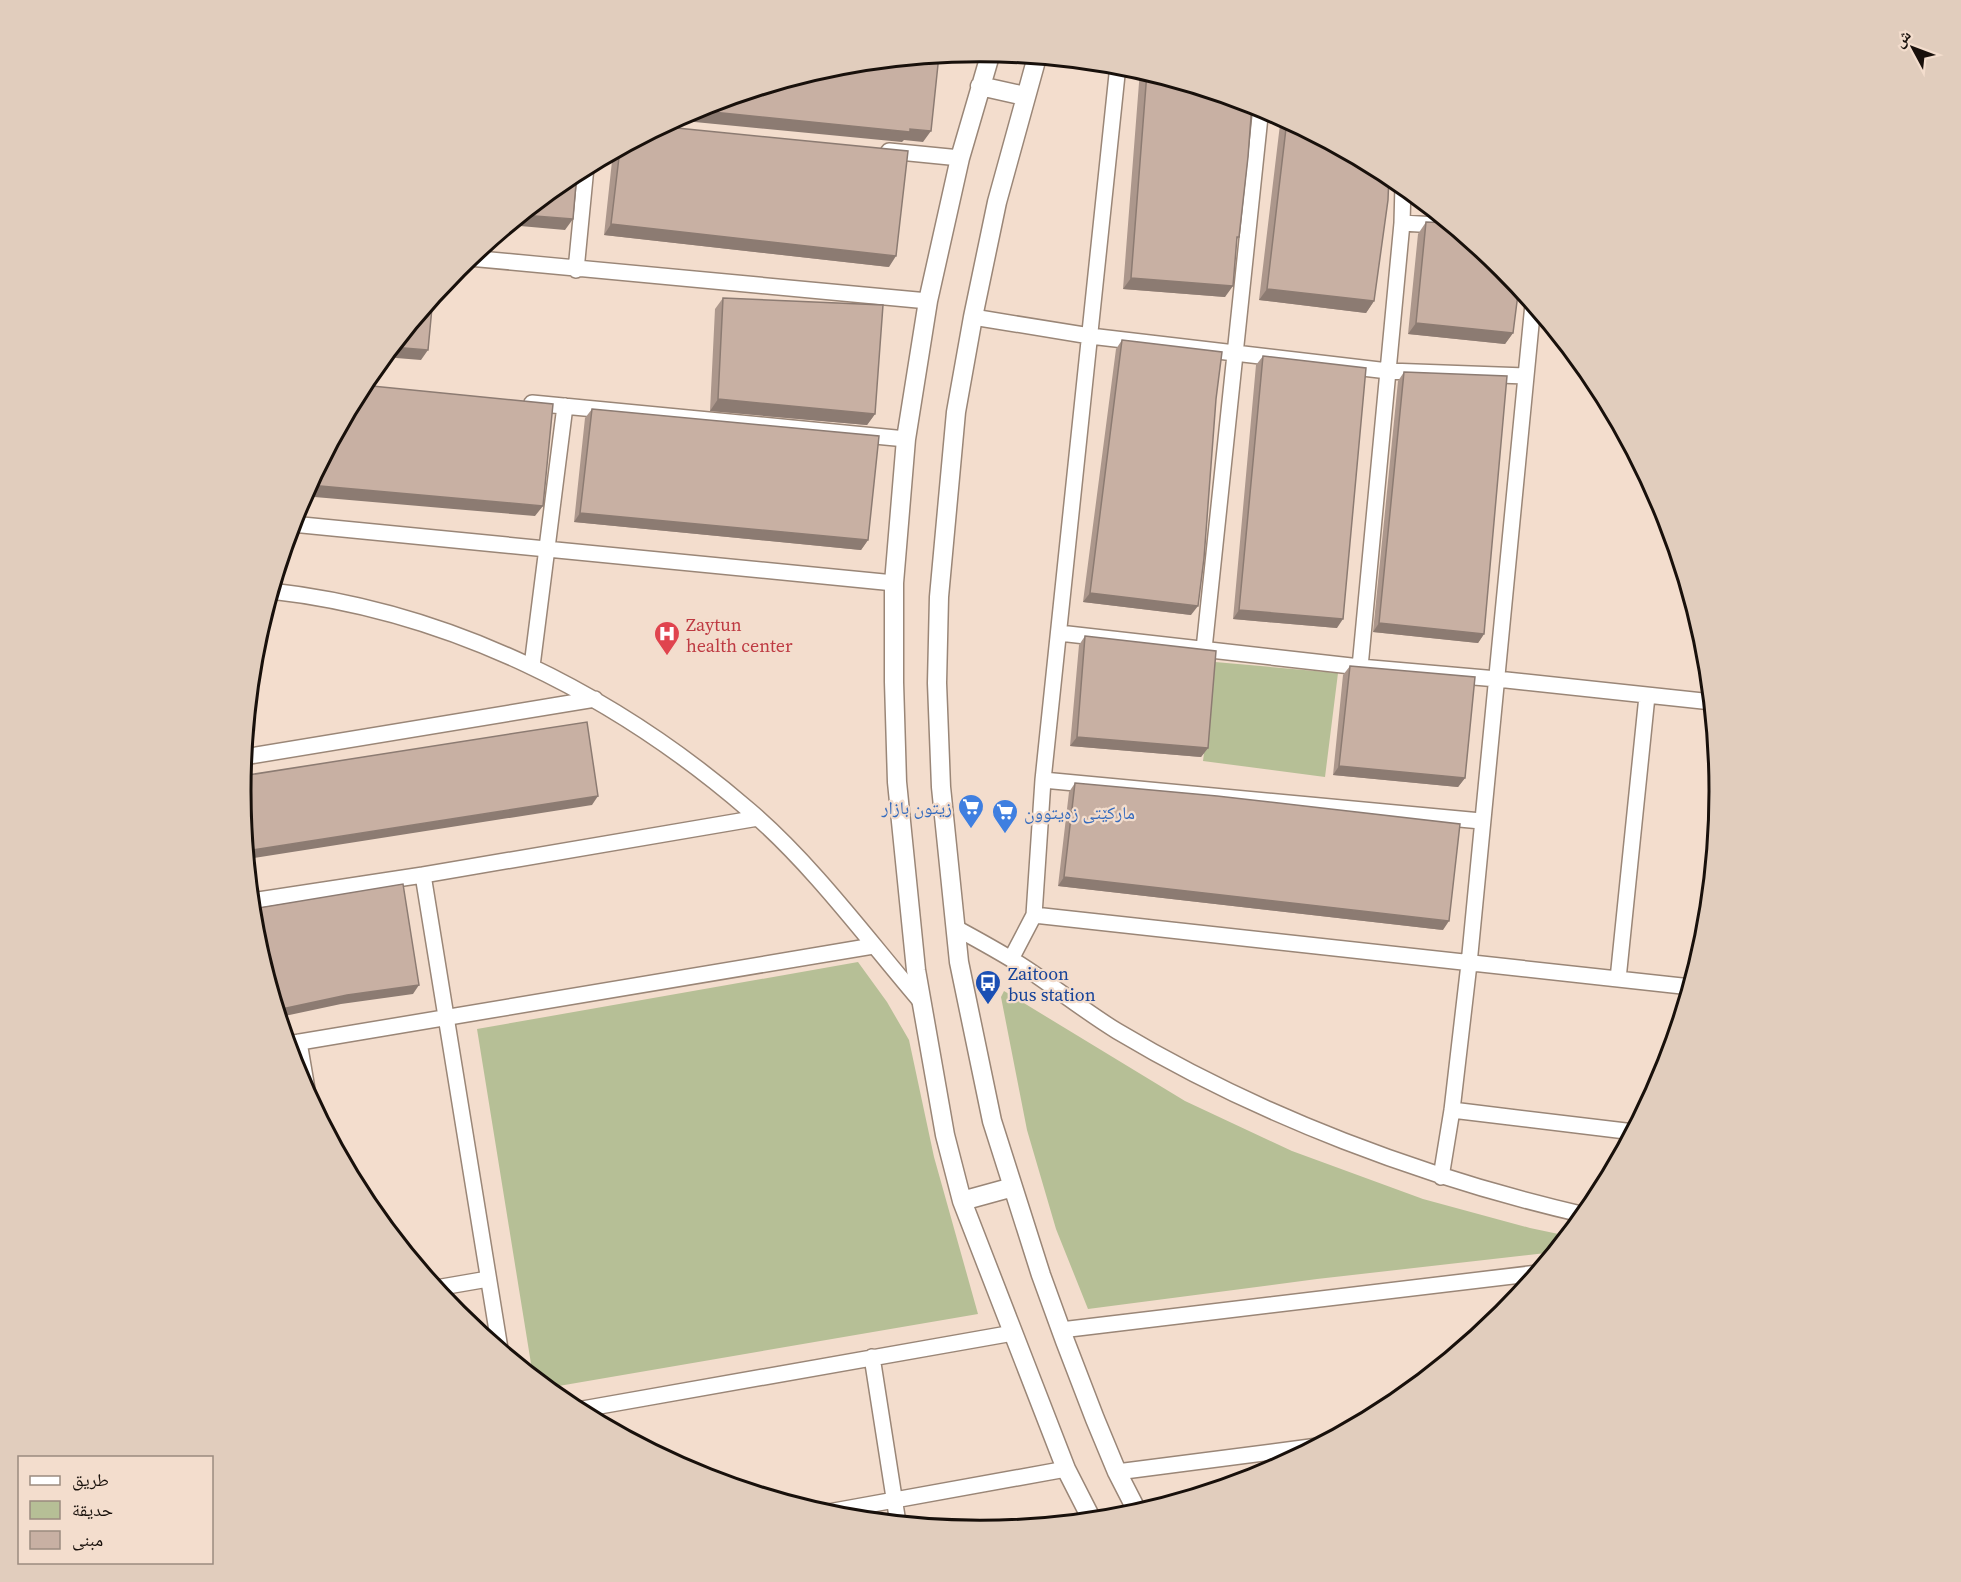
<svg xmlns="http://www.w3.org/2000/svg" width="1961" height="1582" font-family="'Source Serif 4','Noto Naskh Arabic',serif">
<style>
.green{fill:#b6bf96}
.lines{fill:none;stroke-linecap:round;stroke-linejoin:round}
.minor-casing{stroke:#9a8677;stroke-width:18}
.tertiary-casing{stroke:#9a8677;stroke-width:21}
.minor{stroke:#fff;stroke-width:15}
.tertiary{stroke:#fff;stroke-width:18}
.wall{fill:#ac978c}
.shaded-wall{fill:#8c7b72}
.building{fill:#c8b0a3;stroke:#8c7b72;stroke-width:1.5}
.labels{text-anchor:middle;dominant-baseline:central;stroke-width:4.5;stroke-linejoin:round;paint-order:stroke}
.health-label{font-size:18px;fill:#be3a42;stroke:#f3ddcd;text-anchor:start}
.shop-label{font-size:18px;fill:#366cbe;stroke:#f3ddcd;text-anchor:end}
.transit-label{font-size:18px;fill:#164399;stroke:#f3ddcd;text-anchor:start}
.rim{fill:none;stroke:#18100b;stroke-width:3}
</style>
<rect width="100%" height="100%" fill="#f3ddcd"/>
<!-- green -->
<path class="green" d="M1215 662 1338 673 1325 777 1203 761Z
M858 962 887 1002 909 1040 934 1157 978 1314 547 1388 533 1376 477 1029Z
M1004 991 1185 1101 1292 1151 1423 1199 1530 1228 1568 1236 1555 1252 1317 1279 1088 1309 1056 1229 1027 1130 1001 997Z"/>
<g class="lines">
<defs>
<path id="minor" d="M889 151 960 158
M1402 223 1453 226
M469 258 928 301
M576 270 586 167
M973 317 1090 336 1388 371 1526 376
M532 403 906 439
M292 524 894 583
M271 591C450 611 615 694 750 811 813 865 868 940 922 1003
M1059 633 1360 667 1497 679 1712 702
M1204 649 1261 107
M532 666 565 406
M1360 667 1402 223 1403 185
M244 757 595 699
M1043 780 1481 821
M423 875 500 1349
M251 901 423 875 758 818
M1034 915 1691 987
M956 928C980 941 1004 954 1027 969 1057 989 1086 1012 1117 1031 1259 1116 1424 1178 1585 1215
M1011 959 1034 915 1043 780 1118 65
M1618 979 1647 696
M299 1042 308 1095
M288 1044 873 946
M1452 1110 1634 1132
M1441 1177 1452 1110 1469 964 1533 304
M436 1288 488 1279
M1061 1330 1538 1273
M872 1357 898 1523
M577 1410 1013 1333
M1117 1472 1318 1446
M823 1513 1066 1469"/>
<path id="tertiary" d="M991 52 960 158 928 301 906 439 894 583V682L897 782 916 970 945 1135 962 1201 1066 1469 1092 1520
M1037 57 997 202 973 317 956 412 939 597 937 683 941 787 959 962 992 1121 1041 1275 1065 1341 1095 1419 1117 1472 1138 1513
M980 86 1025 96
M962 1201 1013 1187"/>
</defs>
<!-- minor casing -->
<use href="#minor" class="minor-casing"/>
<!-- tertiary casing -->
<use href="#tertiary" class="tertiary-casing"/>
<!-- minor -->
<use href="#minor" class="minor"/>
<!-- tertiary -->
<use href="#tertiary" class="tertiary"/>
</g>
<!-- wall -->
<path class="wall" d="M1140 70 1252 104 1239 237 1237 239 1225 297 1123 289Z
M1281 116 1389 175 1374 301 1366 313 1259 300Z
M664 125 889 267 604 235 613 152Z
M1426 222 1513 333 1505 344 1408 334 1418 234Z
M723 298 875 414 867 425 710 411 715 309Z
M1122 340 1191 615 1083 602 1116 349Z
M1263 356 1337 628 1233 619 1256 365Z
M1404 372 1484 634 1478 643 1373 632 1398 381Z
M592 409 868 540 861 550 574 522 585 418Z
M1085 636 1208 748 1201 757 1070 746 1079 645Z
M1350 666 1465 778 1458 787 1333 775 1343 675Z
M1075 783 1443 930 1058 886 1069 792Z"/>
<!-- shaded-wall -->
<path class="shaded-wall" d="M693 110 910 129 931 131 923 142 904 140 902 142 674 120Z
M522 215 573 219 565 230 509 225Z
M611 224 896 256 889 267 604 235Z
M1131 278 1233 286 1225 297 1123 289Z
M1267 289 1374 301 1366 313 1259 300Z
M1416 323 1513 333 1505 344 1408 334Z
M392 347 428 350 421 360 384 357Z
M718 399 875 414 867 425 710 411Z
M309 485 543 506 535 516 303 496Z
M580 513 868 540 861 550 574 522Z
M1090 593 1198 606 1191 615 1083 602Z
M1239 610 1343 619 1337 628 1233 619Z
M1379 623 1484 634 1478 643 1373 632Z
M1077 737 1208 748 1201 757 1070 746Z
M1339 766 1465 778 1458 787 1333 775Z
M598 796 592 805 247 859 246 851Z
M1064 877 1449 921 1443 930 1058 886Z
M419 985 413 994 341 1004 280 1017 277 1010 347 995Z"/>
<!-- building -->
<path class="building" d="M939 55 931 131 910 129V132L693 110 698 107 836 65Z
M1147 72 1252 104 1248 157 1239 237H1237L1233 286 1131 278Z
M1287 120 1389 175 1388 200 1374 301 1267 289Z
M664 125 667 127 908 151 896 256 611 224 620 149Z
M577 172 573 219 522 215 570 176Z
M1426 222 1449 223 1504 268 1519 286 1513 333 1416 323Z
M433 297 428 350 392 347Z
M723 298 883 305 875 414 718 399Z
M1122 340 1222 352 1216 399 1204 558 1198 606 1090 593Z
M1263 356 1366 368 1343 619 1239 610Z
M1404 372 1507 376 1484 634 1379 623Z
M362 385 553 404 543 506 309 485Z
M592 409 879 436 868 540 580 513Z
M1085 636 1216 651 1208 748 1077 737Z
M1350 666 1475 677 1465 778 1339 766Z
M587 722 598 796 246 851 241 791 242 776Z
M1075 783 1217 796 1460 824 1449 921 1064 877Z
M403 884 419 985 347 995 277 1010 255 935 252 909Z"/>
<!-- icons -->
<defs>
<symbol id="hospital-pin" viewBox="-11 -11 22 30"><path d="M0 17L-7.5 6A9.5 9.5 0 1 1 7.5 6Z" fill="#e0444e" stroke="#f3ddcd"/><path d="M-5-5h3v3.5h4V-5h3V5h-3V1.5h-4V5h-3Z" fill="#fff"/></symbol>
<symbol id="supermarket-pin" viewBox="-11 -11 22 30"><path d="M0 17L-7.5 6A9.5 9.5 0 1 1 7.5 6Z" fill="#3f7fe0" stroke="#f3ddcd"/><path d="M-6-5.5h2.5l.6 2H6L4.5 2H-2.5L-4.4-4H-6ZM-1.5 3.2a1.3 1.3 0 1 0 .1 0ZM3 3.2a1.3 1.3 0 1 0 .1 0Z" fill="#fff"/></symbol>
<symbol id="bus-pin" viewBox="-11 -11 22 30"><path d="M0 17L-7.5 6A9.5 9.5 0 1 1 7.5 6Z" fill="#1a4fb4" stroke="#f3ddcd"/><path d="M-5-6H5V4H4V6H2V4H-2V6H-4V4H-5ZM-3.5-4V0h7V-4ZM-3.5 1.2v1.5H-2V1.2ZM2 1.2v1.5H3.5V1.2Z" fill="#fff"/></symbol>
</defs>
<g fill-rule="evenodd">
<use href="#hospital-pin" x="652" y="619" width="30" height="40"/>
<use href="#supermarket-pin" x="956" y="792" width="30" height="40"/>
<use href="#supermarket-pin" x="990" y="797" width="30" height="40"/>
<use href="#bus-pin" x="973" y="968" width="30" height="40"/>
</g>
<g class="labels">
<!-- health labels -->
<g class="health-label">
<text x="686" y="624">Zaytun<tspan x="686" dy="21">health center</tspan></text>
</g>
<!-- shop labels -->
<g class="shop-label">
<text x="952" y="807">زيتون بازار</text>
<text x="1024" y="812" text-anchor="start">مارکێتی زەیتوون</text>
</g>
<!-- transit labels -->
<g class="transit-label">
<text x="1008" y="973">Zaitoon<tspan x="1008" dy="21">bus station</tspan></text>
</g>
</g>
<!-- crop -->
<path d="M0 0H1961V1582H0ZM251 791a729 729 0 1 1 1458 0a729 729 0 1 1-1458 0Z" fill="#e1cdbd" fill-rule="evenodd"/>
<path class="rim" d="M251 791a729 729 0 1 1 1458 0a729 729 0 1 1-1458 0Z"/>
<!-- legend -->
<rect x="18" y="1456" width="195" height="108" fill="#f3ddcd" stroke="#9b8b7f" stroke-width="1.5"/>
<rect x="30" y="1476" width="30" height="9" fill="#ffffff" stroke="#9b8b7f" stroke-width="1.5"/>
<text x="72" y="1486" font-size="18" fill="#18100b">طريق</text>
<rect x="30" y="1501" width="30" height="18" fill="#b6bf96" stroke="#9b8b7f" stroke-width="1.5"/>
<text x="72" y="1516" font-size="18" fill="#18100b">حديقة</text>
<rect x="30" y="1531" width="30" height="18" fill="#c8b0a3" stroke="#9b8b7f" stroke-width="1.5"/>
<text x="72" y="1546" font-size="18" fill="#18100b">مبنى</text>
<!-- north arrow -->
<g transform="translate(1913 48) rotate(311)" stroke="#f3ddcd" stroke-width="4.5" paint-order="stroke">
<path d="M0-4.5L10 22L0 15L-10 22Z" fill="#18100b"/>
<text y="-9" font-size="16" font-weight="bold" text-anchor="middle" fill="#18100b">ش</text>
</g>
</svg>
